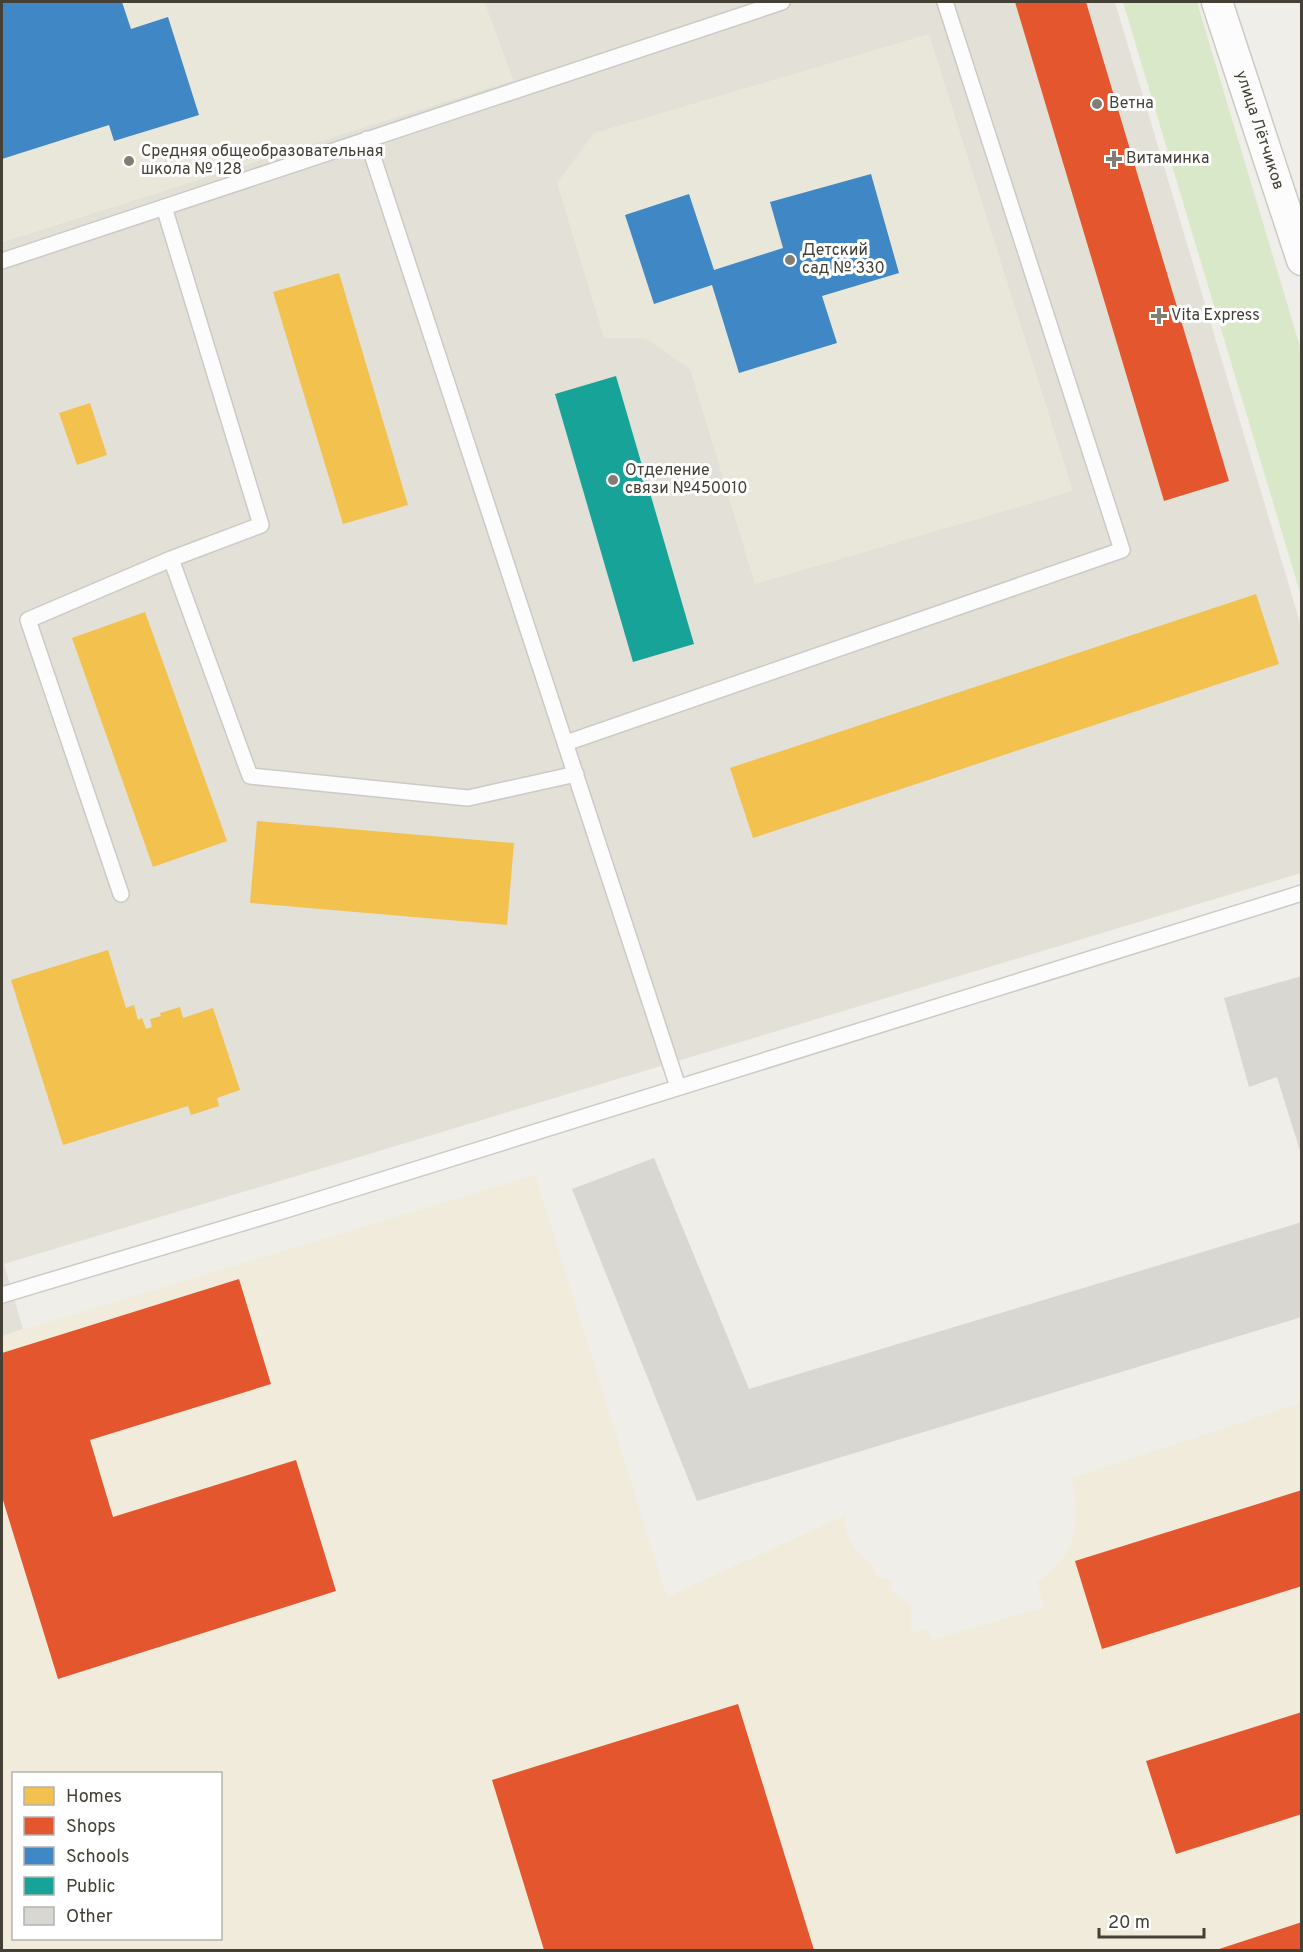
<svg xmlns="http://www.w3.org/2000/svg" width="1303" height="1952" font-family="Overpass,sans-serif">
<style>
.residential{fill:#e3e0d7}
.commercial{fill:#f1ebdc;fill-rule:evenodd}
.education{fill:#e9e7d9}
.green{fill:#dae8ca}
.homes{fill:#f2c14e}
.shops{fill:#e4572e}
.schools{fill:#3f88c5}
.public{fill:#17a398}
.building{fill:#d9d7d1}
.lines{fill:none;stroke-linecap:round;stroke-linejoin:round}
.service-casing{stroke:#cccac5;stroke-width:18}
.minor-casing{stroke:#cccac5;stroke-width:33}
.service{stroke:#fdfcfc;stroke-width:15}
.minor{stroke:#fdfcfc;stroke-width:30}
.poi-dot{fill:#807d75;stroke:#fff;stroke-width:2}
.labels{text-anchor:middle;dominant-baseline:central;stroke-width:6;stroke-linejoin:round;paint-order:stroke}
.poi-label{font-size:16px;fill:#444036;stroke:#fff;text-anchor:start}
.street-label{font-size:16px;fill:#444036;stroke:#fff}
</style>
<rect width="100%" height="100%" fill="#efeee9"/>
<!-- residential -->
<path class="residential" d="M484 2H1115L1301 626V873L4 1264 23 1329 2 1336V242L513 80Z"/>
<!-- commercial -->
<path class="commercial" d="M535 1175 667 1597 846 1515V1528L850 1541 857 1552 870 1563 878 1578 891 1580 892 1592 911 1605V1633L928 1628 932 1640 1044 1607 1037 1582 1054 1569 1064 1557 1072 1541 1076 1513 1072 1478 1301 1403V1950H2V1336ZM14 1774H220V1938H14Z"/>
<!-- education -->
<path class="education" d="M2 2H484L513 80 2 242Z
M929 34 1073 491 755 584 690 369 645 338H604L557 183 594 133Z"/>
<!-- green -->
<path class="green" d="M1123 2H1197L1301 350V596Z"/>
<!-- homes -->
<path class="homes" d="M339 273 408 505 343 524 273 292Z
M90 403 107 455 77 465 59 413Z
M1256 594 1279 664 753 838 730 768Z
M145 612 227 841 153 867 72 638Z
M257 821 514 843 507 925 250 903Z
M108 950 126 1008 134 1005 138 1020 142 1018 146 1029 152 1027 150 1019 161 1016 160 1013 180 1007 183 1018 213 1008 240 1090 217 1098 219 1106 191 1115 188 1106 63 1145 11 980Z"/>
<!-- shops -->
<path class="shops" d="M1015 2H1086L1229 481 1164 501Z
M239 1279 271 1384 90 1440 113 1517 296 1460 336 1591 58 1679 2 1497V1353Z
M1302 1490V1586L1102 1649 1075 1561Z
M738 1704 814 1950H544L492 1780Z
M1302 1712V1814L1176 1854 1146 1761Z
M1302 1922V1950H1216Z"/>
<!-- schools -->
<path class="schools" d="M2 2H122L131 29 168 17 199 115 114 141 109 125 2 159Z
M871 174 899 273 822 296 837 343 739 373 712 285 654 304 625 215 689 194 714 270 783 248 770 202Z"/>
<!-- public -->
<path class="public" d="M616 376 694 644 633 662 555 394Z"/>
<!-- building -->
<path class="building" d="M1302 976V1154H1301L1277 1077 1249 1087 1224 998Z
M654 1158 749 1389 1302 1222V1317L697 1501 572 1189Z"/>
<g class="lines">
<defs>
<path id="service" d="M367 139 678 1087
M164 207 261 525 171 559
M2 261 782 2
M566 743 1122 550 945 2
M121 894 28 620 171 559 250 776 468 798 576 774
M2 1295 289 1209 1302 893"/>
<g id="minor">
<path id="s1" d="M1217 2 1302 260"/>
</g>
</defs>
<!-- service casing -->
<use href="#service" class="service-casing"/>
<!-- minor casing -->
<use href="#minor" class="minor-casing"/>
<!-- service -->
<use href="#service" class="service"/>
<!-- minor -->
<use href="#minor" class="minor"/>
</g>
<!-- markers -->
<g class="poi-dot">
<circle cx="1097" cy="104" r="6"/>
<path d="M1111 150h6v6h6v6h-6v6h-6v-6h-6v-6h6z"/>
<circle cx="129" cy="161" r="6"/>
<circle cx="790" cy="260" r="6"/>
<path d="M1156 307h6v6h6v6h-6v6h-6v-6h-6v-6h6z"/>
<circle cx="613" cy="480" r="6"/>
</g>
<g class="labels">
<!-- poi labels -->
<g class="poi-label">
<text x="1109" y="104">Ветна</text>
<text x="141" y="152">Средняя общеобразовательная<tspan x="141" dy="18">школа № 128</tspan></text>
<text x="1126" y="159">Витаминка</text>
<text x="802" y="251">Детский<tspan x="802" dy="18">сад № 330</tspan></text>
<text x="1171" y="316">Vita Express</text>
<text x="625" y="471">Отделение<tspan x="625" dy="18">связи №450010</tspan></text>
</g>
<!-- street labels -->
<g class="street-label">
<text stroke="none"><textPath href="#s1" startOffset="135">улица Лётчиков</textPath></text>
</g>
</g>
<!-- border -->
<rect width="1303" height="1952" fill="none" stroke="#444036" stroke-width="6"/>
<!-- legend -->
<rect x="12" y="1772" width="210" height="168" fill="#ffffff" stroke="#b4b3af" stroke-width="1.5"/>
<rect x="24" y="1787" width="30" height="18" fill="#f2c14e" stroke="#b4b3af" stroke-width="1.5"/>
<text x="66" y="1802" font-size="18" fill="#444036">Homes</text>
<rect x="24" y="1817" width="30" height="18" fill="#e4572e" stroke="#b4b3af" stroke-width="1.5"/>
<text x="66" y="1832" font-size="18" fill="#444036">Shops</text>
<rect x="24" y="1847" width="30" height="18" fill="#3f88c5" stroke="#b4b3af" stroke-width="1.5"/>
<text x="66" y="1862" font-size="18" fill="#444036">Schools</text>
<rect x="24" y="1877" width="30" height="18" fill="#17a398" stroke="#b4b3af" stroke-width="1.5"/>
<text x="66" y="1892" font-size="18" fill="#444036">Public</text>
<rect x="24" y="1907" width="30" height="18" fill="#d9d7d1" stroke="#b4b3af" stroke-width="1.5"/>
<text x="66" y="1922" font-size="18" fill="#444036">Other</text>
<!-- scale -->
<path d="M1099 1928v9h105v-9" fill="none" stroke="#444036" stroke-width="3"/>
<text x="1108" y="1928" font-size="18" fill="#444036" stroke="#ffffff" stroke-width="4.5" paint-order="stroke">20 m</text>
</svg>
